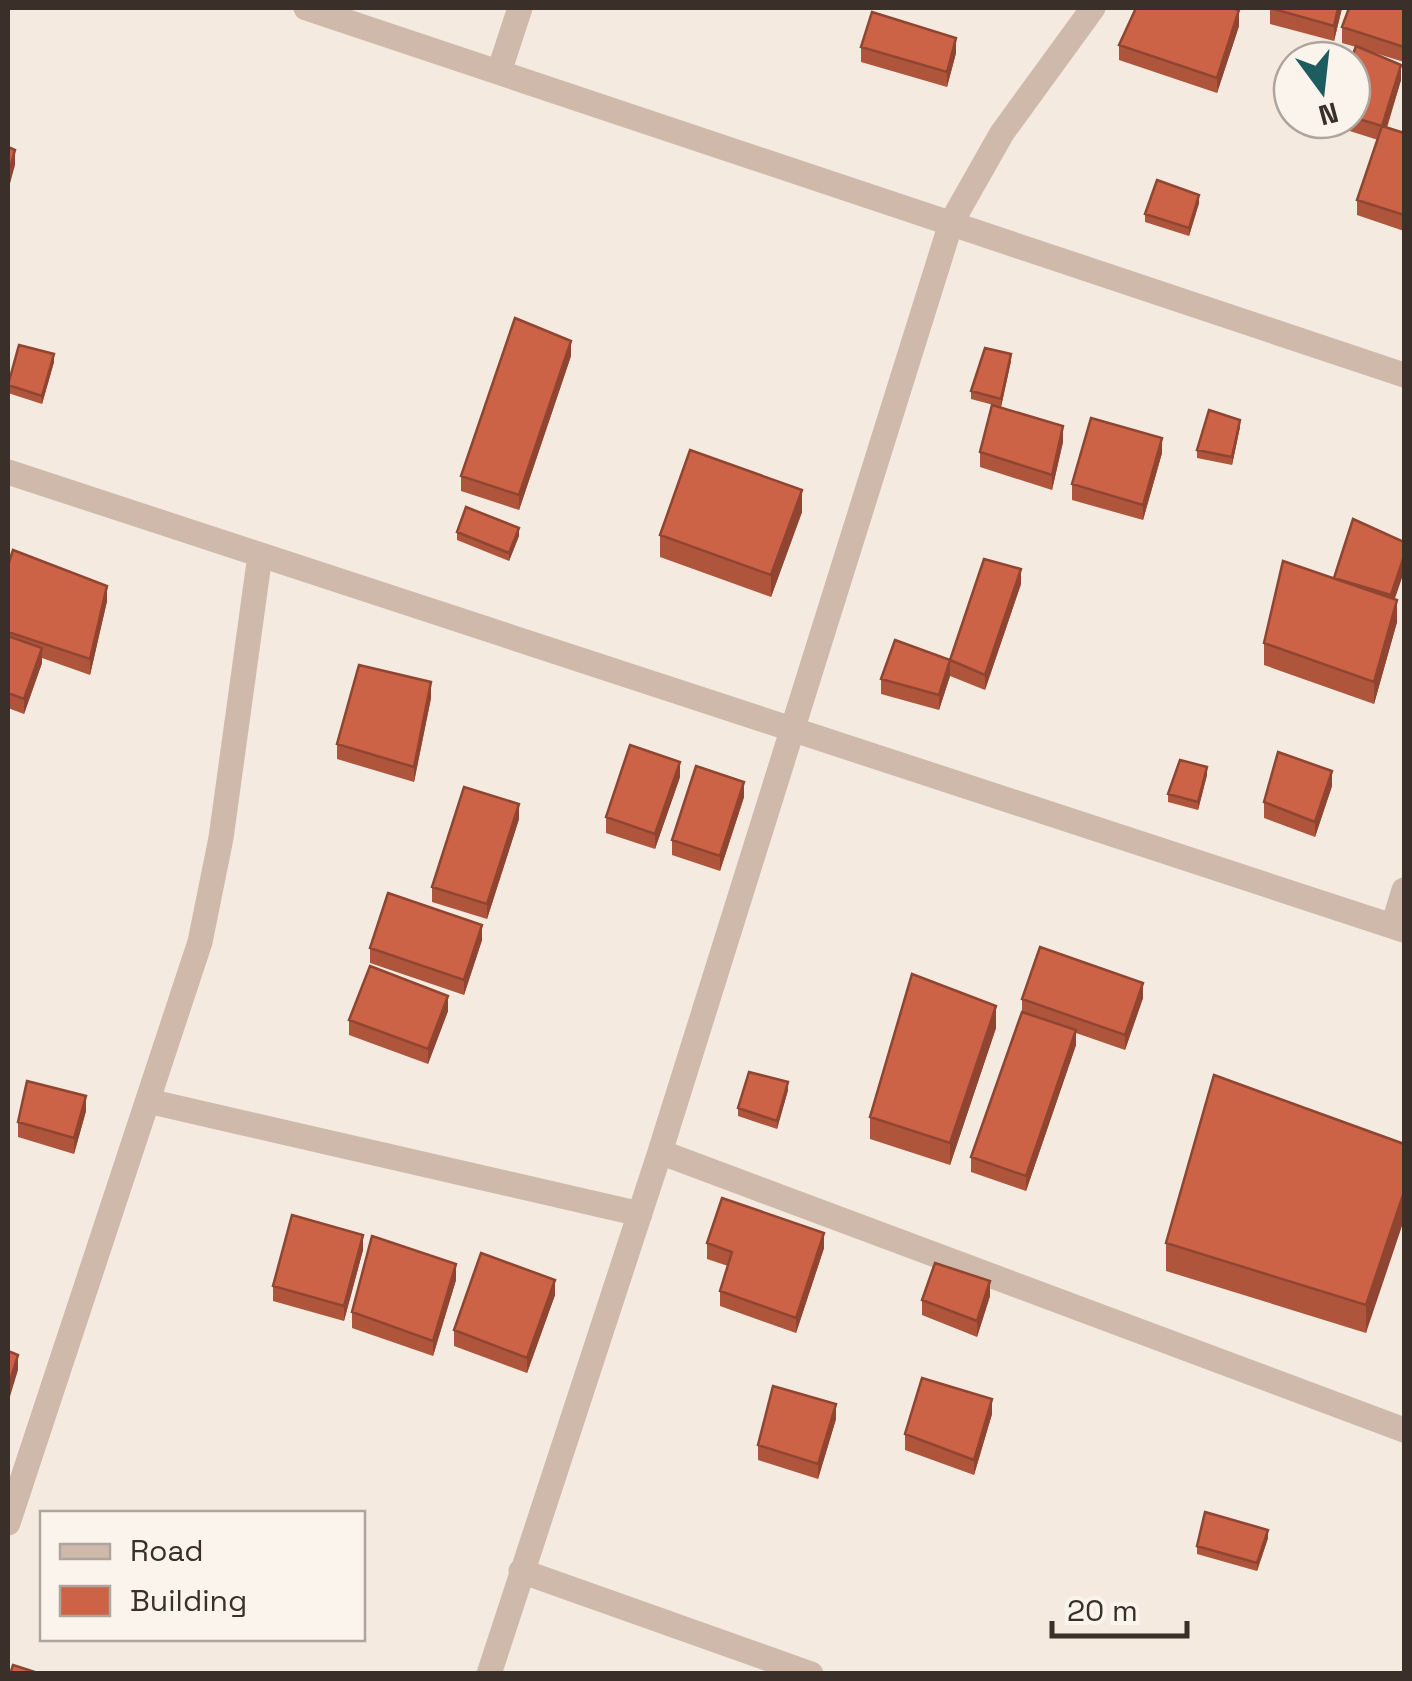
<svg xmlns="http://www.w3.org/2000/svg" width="1412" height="1681" font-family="'Space Grotesk',sans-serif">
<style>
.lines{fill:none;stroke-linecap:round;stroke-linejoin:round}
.street{stroke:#ceb9aa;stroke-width:25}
.wall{fill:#af553c}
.shaded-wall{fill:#8f4531}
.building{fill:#cc6346;stroke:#8f4531;stroke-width:2.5}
</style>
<rect width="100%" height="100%" fill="#f4eadf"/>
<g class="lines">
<!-- street -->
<path class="street" d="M306 8 1404 375
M499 72 520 8
M8 472 1404 930
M1393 926 1404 890
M148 1101 640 1214
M660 1152 1404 1430
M8 1523 200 942 221 838 260 555
M521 1571 811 1674
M489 1674 660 1152 951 223 1002 133 1093 8"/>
</g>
<!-- wall -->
<path class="wall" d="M1270 8H1342L1334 41 1270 24Z
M1404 8V62L1362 49 1401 80 1387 128 1404 133V231L1357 215V200L1378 140 1334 126V120H1352V60L1356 47 1342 43V27Z
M1239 26 1217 93 1119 60V45Z
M861 47 956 53 947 87 861 62Z
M1199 203 1189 236 1145 222V214Z
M571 356 519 510 461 491V476Z
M1011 361 1001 407 971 399V391Z
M54 362 42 404 8 393V385Z
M1240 427 1232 465 1197 458V450Z
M1063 442 1052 490 980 467V452Z
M1162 453 1143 520 1072 500V484Z
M802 512 771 597 660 557V535Z
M1353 519 1395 599 1397 622 1374 704 1264 665V643L1334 579Z
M457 532 519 536 509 561 457 540Z
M8 565 107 601 90 675 42 658V663L24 714 8 708Z
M1021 584 985 690 950 676 939 710 881 694V679L950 660Z
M431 698 414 782 337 759V744Z
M1207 775 1198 810 1168 802V794Z
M680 777 655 849 606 833V817Z
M1332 786 1315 837 1264 818V802Z
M744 797 720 871 672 855V840Z
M519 819 487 919 432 902V887Z
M482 940 464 995 370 963V948Z
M1143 998 1125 1050 1076 1033V1045L1026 1191 971 1172V1157L1022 1012V999Z
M448 1011 428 1064 349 1035V1020Z
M996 1028 950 1165 870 1139V1117Z
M788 1090 777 1129 738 1116V1108Z
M86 1111 74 1154 18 1137V1122Z
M1404 1144 1366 1333 1166 1271V1243Z
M707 1243 824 1248 796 1333 720 1306V1291L728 1266 707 1259Z
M363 1250 344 1321 273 1301V1286Z
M456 1280 433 1356 352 1328V1312Z
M555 1295 527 1373 454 1346V1330Z
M990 1296 977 1337 922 1315V1300Z
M992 1414 974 1475 905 1450V1434Z
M836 1419 818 1479 758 1460V1445Z
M1268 1538 1257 1571 1197 1554V1546Z"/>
<!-- shaded-wall -->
<path class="shaded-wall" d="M1338 8H1342L1334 41V26Z
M1239 10V26L1217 93V78Z
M956 38V53L947 87V72Z
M1401 65V80L1382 142V126Z
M15 150V165L8 191V175Z
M1199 195V203L1189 236V228Z
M571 341V356L519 510V495Z
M54 354V362L42 404V396Z
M1011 354V361L1001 407V399Z
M1240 420V427L1232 465V457Z
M1063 426V442L1052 490V475Z
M1162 438V453L1143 520V505Z
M802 490V512L771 597V575Z
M519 528V536L509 561V553Z
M1404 556V572L1391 610V595Z
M1021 569V584L985 690V675Z
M107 586V601L90 675V659Z
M1397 600V622L1374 704V682Z
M42 648V663L24 714V699Z
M950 660V676L939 710V695Z
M431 682V698L414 782V767Z
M680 762V777L655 849V834Z
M1207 767V775L1198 810V802Z
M1332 771V786L1315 837V822Z
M744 782V797L720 871V856Z
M519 804V819L487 919V904Z
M482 925V940L464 995V980Z
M1143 983V998L1125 1050V1035Z
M448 996V1011L428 1064V1049Z
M996 1006V1028L950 1165V1143Z
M1076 1030V1045L1026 1191V1176Z
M788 1082V1090L777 1129V1121Z
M86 1096V1111L74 1154V1138Z
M1404 1192V1220L1366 1333V1305Z
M824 1233V1248L796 1333V1318Z
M363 1235V1250L344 1321V1306Z
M456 1264V1280L433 1356V1341Z
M555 1280V1295L527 1373V1358Z
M990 1281V1296L977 1337V1321Z
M18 1355V1370L8 1403V1387Z
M992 1399V1414L974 1475V1460Z
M836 1404V1419L818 1479V1464Z
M1268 1530V1538L1257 1571V1563Z"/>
<!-- building -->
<path class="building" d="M1136 8H1230L1239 10 1217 78 1119 45Z
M1270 8H1338L1334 26Z
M1349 8H1404V47L1342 27Z
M872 12 956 38 947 72 861 47Z
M1356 46 1401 65 1382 126 1352 117 1351 60Z
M1382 126 1404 133V215L1357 200Z
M8 147 15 150 8 175Z
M1157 180 1199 195 1189 228 1145 214Z
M515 318 571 341 519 495 461 476Z
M19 345 54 354 42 396 8 385Z
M985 348 1011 354 1001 399 971 391Z
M992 405 1063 426 1052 475 980 452Z
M1209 410 1240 420 1232 457 1197 450Z
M1091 418 1162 438 1143 505 1072 484Z
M690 450 802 490 771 575 660 535Z
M466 507 519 528 509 553 457 532Z
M1353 519 1404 542V556L1391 595 1334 578Z
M13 550 107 586 90 659 8 632V565Z
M984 559 1021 569 985 675 950 660Z
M1283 561 1397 600 1374 682 1264 643Z
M8 636 42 648 24 699 8 693Z
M895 640 950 660 939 695 881 679Z
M359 665 431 682 414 767 337 744Z
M630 745 680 762 655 834 606 817Z
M1278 752 1332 771 1315 822 1264 802Z
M1180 760 1207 767 1198 802 1168 794Z
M696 766 744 782 720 856 672 840Z
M464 787 519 804 487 904 432 887Z
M388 893 482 925 464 980 370 948Z
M1040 947 1143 983 1125 1035 1022 999Z
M370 966 448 996 428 1049 349 1020Z
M912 974 996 1006 950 1143 870 1117Z
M1022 1012 1076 1030 1026 1176 971 1157Z
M749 1072 788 1082 777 1121 738 1108Z
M1214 1075 1404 1144V1192L1366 1305 1166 1243Z
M27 1081 86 1096 74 1138 18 1122Z
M722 1198 824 1233 796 1318 720 1291 732 1252 707 1243Z
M292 1215 363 1235 344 1306 273 1286Z
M372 1236 456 1264 433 1341 352 1312Z
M481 1253 555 1280 527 1358 454 1330Z
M935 1263 990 1281 977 1321 922 1300Z
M8 1351 18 1355 8 1387Z
M922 1378 992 1399 974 1460 905 1434Z
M773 1386 836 1404 818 1464 758 1445Z
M1205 1512 1268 1530 1257 1563 1197 1546Z
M13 1665 41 1674H10Z"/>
<!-- border -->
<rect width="1412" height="1681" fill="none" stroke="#3b2f2a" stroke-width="20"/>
<!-- legend -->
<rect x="40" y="1511" width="325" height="130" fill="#fbf4ec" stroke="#aea59e" stroke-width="2.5"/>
<rect x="60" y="1544" width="50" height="15" fill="#ceb9aa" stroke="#aea59e" stroke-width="2.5"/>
<text x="130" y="1561" font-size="30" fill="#3b2f2a">Road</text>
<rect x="60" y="1586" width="50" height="30" fill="#cc6346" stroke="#aea59e" stroke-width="2.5"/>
<text x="130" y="1611" font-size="30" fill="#3b2f2a">Building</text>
<!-- north arrow -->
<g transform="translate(1322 90) rotate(165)"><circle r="48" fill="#fbf4ec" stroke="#aea59e" stroke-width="2.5"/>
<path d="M0-8L18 38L0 25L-18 38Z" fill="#1d5c5f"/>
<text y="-15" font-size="28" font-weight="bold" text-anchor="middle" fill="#3b2f2a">N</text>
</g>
<!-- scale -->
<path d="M1052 1621v15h135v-15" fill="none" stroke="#3b2f2a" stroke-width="5"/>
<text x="1067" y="1621" font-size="30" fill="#3b2f2a" stroke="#fbf4ec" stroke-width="8" paint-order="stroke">20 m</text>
</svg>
